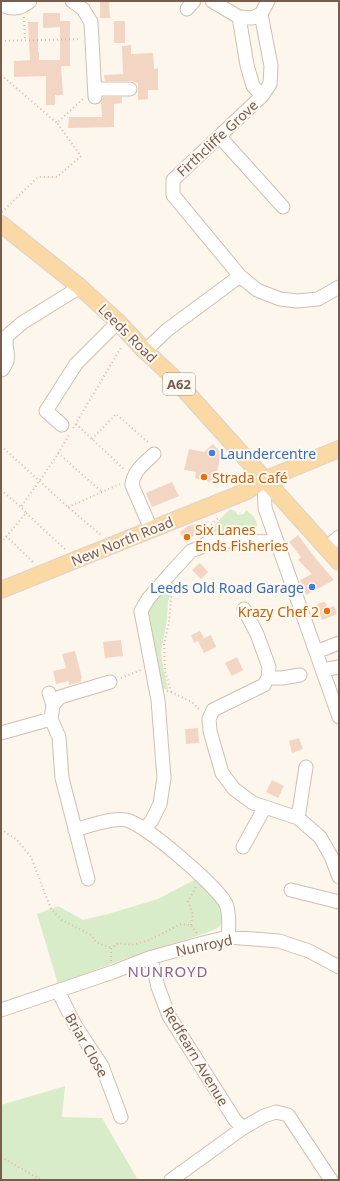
<svg xmlns="http://www.w3.org/2000/svg" width="340" height="1181" font-family="'Noto Sans',sans-serif">
<style>
.green{fill:#d8ecc9}
.building{fill:#f3d5c3}
.lines{fill:none;stroke-linecap:round;stroke-linejoin:round}
.minor-casing{stroke:#d1beb0;stroke-width:15}
.major-casing{stroke:#dad1cd;stroke-width:18}
.path{stroke:#d9b8a5;stroke-width:2;stroke-dasharray:1 3;stroke-linecap:butt}
.minor{stroke:#fff;stroke-width:13}
.major{stroke:#fbd9a5;stroke-width:16}
.shop-dot{fill:#3f7fe0;stroke:#fffaf3;stroke-width:1.5}
.food-dot{fill:#e8710a;stroke:#fffaf3;stroke-width:1.5}
.labels{text-anchor:middle;dominant-baseline:central;stroke-width:4;stroke-linejoin:round;paint-order:stroke}
.shield{fill:#fffaf3;stroke:#a28b7f;stroke-width:1}
.shield-label{font-size:13px;font-weight:bold;fill:#7a5c4d}
.street-label{font-size:14px;fill:#7a5c4d;stroke:#fffaf3}
.shop-label{font-size:14px;fill:#366cbe;stroke:#fffaf3;text-anchor:start}
.food-label{font-size:14px;fill:#c56008;stroke:#fffaf3;text-anchor:start}
.neighbourhood-label{font-size:15px;letter-spacing:1px;fill:#846695;stroke:#fffaf3}
</style>
<rect width="100%" height="100%" fill="#fdf6ec"/>
<!-- green -->
<path class="green" d="M230 509 235 511 238 515 244 514 246 510C253 514 258 521 257 529 250 537 219 532 208 532Z
M172 577 174 584 168 601 167 620 161 652 162 661 168 690 160 688 147 613 149 603Z
M196 879 210 893 222 911 223 922 218 928 206 933 119 961 58 984 37 914 58 906 83 920 108 914 158 899Z
M65 1086 62 1117 102 1118 138 1180H1V1105Z"/>
<!-- building -->
<path class="building" d="M100 1H109L110 18H100Z
M43 13H60V21H70V66H61L63 95H55V105H46V76L14 77V61L30 60 28 22H38V52H39V60H60V27L43 28Z
M114 21H125V43H114Z
M131 45V54L153 53 154 69 158 68V90H148V99L138 100V83L130 81H105L104 75 123 74 122 46Z
M103 97H122V103L114 104V127L68 128 69 117H102L101 102Z
M213 444 221 453V455L217 471 210 482 195 478 196 472 184 470 189 449 204 452Z
M172 482 179 496 152 507 146 493Z
M209 521 186 543 180 532 188 526Z
M298 535 316 559 334 580 306 595 300 580 312 574 298 560 301 557 289 542Z
M200 563 208 572 201 579 192 570Z
M325 602 328 608 334 606 337 614 322 620 317 604Z
M200 631 204 638 194 643 191 635Z
M211 635 216 647 204 653 198 641Z
M121 640 123 656 105 658 103 642Z
M75 651 82 678H81V682L69 685V681L56 684 53 671 66 668 62 654Z
M237 657 243 670 232 676 225 663Z
M198 728 199 743 186 744 185 729Z
M299 738 303 749 292 753 289 741Z
M272 780 284 786 278 798 266 792Z"/>
<g class="lines">
<defs>
<path id="minor" d="M72 1 83 9 91 22 95 97
M212 1 239 17 252 18 261 14
M268 1 261 14 271 66 270 84 262 96 173 180V195L240 276 257 290 280 299 297 301 318 299 339 287
M1 4C11 11 22 8 30 1
M187 9 194 1
M239 17 247 65 253 86 262 96
M95 89H130
M220 137 283 207
M145 351 167 330 240 276
M2 370C4 367 6 364 7 361 9 353 4 344 7 336L22 323 80 287
M62 425 46 411 76 364 118 322
M264 480 265 508 339 717
M151 529 132 485C133 471 144 464 154 454
M334 541 339 537
M244 609 257 634 269 667 268 678 264 685 213 710 209 719 210 731 222 773 234 789 253 803 298 818 320 837 331 856 339 877
M316 652 339 643
M322 670 339 667
M268 678H282L300 675
M49 693 53 705 51 719 59 737 62 778 88 879
M53 705 60 697 110 682
M1 733 51 719
M298 818 306 767
M145 829 152 820 160 804 164 778 158 700 141 611 148 599 169 575 191 551 199 548 209 542 229 541 276 542
M75 830C88 826 113 817 126 820 144 823 218 887 226 904 230 914 229 927 228 937
M243 847 265 807
M291 890 339 902
M149 958 154 969 158 987 169 1016 235 1120 243 1128
M58 991 75 1025 102 1066 121 1117
M1 1010 113 972 149 958 203 943 228 937 279 941 309 951 339 967
M171 1180 243 1128 264 1116 276 1112 288 1115 331 1180"/>
<path id="major" d="M1 224 80 287 118 322 145 351 171 375 339 562
M1 590 247 491 264 480 339 449"/>
</defs>
<!-- minor casing -->
<use href="#minor" class="minor-casing"/>
<!-- major casing -->
<use href="#major" class="major-casing"/>
<!-- path -->
<path class="path" d="M24 17 25 40
M1 41 81 39
M1 75 57 123
M2 212 38 177H57L81 156 57 123 84 98
M76 424 125 470
M73 428 122 346
M92 439 116 414 150 444
M1 446 68 507 102 536
M58 453 102 492
M1 490 21 507
M68 507 120 484
M26 513 66 550
M206 531 218 518
M6 536 34 563
M1 543 26 513 21 507 56 457 69 435
M121 678 141 670
M167 691 171 692 165 671 164 644 169 622 171 598 176 585
M171 692 192 702 200 710
M1 829 17 840 31 857 51 909 62 920 91 935 96 942 111 948
M191 925 193 914 188 902 196 886
M111 961V948L119 943 132 945 149 940 181 924 191 925 197 933
M1 1157 41 1180"/>
<!-- minor -->
<use href="#minor" class="minor"/>
<!-- major -->
<use href="#major" class="major"/>
</g>
<!-- markers -->
<g class="shop-dot">
<circle cx="212" cy="453" r="4"/>
<circle cx="312" cy="587" r="4"/>
</g>
<g class="food-dot">
<circle cx="204" cy="477" r="4"/>
<circle cx="187" cy="537" r="4"/>
<circle cx="327" cy="611" r="4"/>
</g>
<g class="labels">
<!-- shield labels -->
<rect class="shield" x="163" y="373" width="32" height="22" rx="3"/>
<g class="shield-label">
<text x="179" y="384">A62</text>
</g>
<!-- street labels -->
<g class="street-label">
<text transform="translate(217 138) rotate(-43)">Firthcliffe Grove</text>
<text transform="translate(128 333) rotate(45)">Leeds Road</text>
<text transform="translate(122 541) rotate(-22)">New North Road</text>
<text transform="translate(204 945) rotate(-12)">Nunroyd</text>
<text transform="translate(87 1045) rotate(60)">Briar Close</text>
<text transform="translate(196 1056) rotate(59)">Redfearn Avenue</text>
</g>
<!-- shop labels -->
<g class="shop-label">
<text x="220" y="453">Laundercentre</text>
<text x="304" y="587" text-anchor="end">Leeds Old Road Garage</text>
</g>
<!-- food labels -->
<g class="food-label">
<text x="212" y="477">Strada Café</text>
<text x="195" y="529">Six Lanes<tspan x="195" dy="16">Ends Fisheries</tspan></text>
<text x="319" y="611" text-anchor="end">Krazy Chef 2</text>
</g>
<!-- neighbourhood labels -->
<g class="neighbourhood-label">
<text x="168" y="971">NUNROYD</text>
</g>
</g>
<!-- border -->
<rect width="340" height="1181" fill="none" stroke="#7a5c4d" stroke-width="4"/>
</svg>
